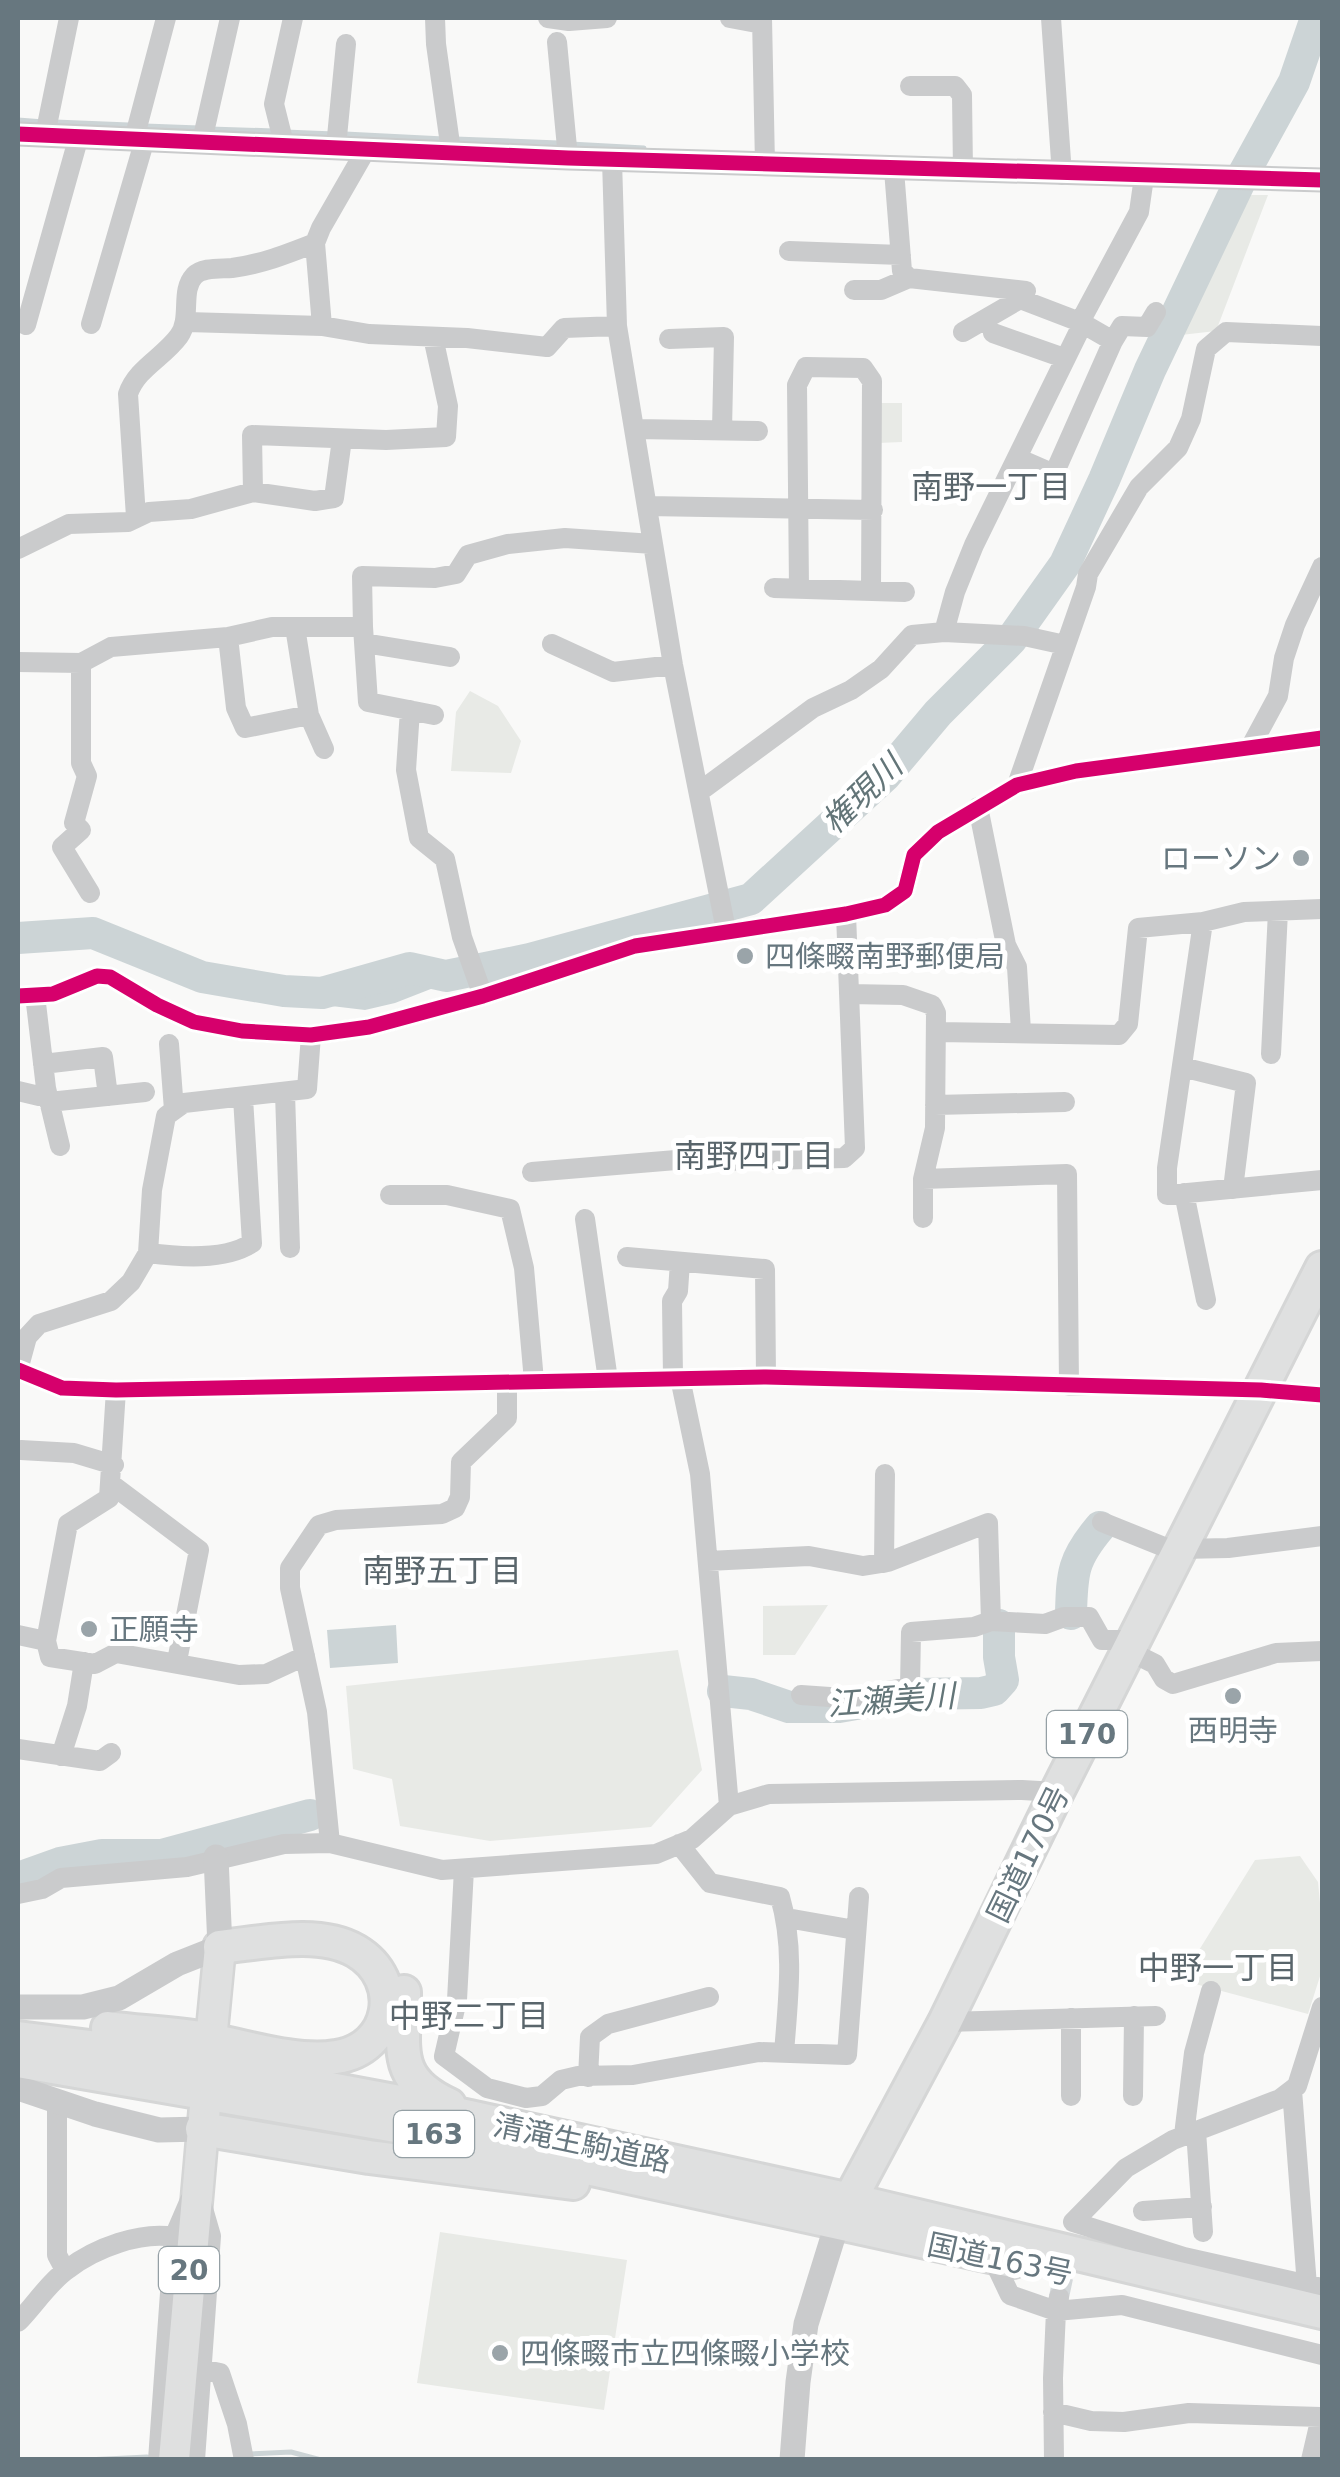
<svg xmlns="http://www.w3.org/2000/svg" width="1340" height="2477" font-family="'DejaVu Sans','Noto Sans JP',sans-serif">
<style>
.green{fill:#e8eae6}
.water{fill:#ccd4d6}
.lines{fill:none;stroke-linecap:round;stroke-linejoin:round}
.stream{stroke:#ccd4d6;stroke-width:5}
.river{stroke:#ccd4d6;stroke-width:32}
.minor-tunnel{stroke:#d4d8da;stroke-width:20;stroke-dasharray:20 10;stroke-linecap:butt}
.primary-casing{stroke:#d4d5d5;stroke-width:35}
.trunk-casing{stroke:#d5d6d6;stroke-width:38}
.minor{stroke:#cacbcc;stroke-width:20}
.tertiary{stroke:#cacbcc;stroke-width:25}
.primary{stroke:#dfe0e0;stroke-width:30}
.trunk{stroke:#dfe0e0;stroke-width:32}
.cycleway-casing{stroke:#fff;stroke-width:21}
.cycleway{stroke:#d6006c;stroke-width:15}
.poi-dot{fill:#9aa4a9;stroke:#fff;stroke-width:4}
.labels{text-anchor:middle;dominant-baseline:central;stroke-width:10;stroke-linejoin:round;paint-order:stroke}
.shield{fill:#fff;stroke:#95a0a5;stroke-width:2.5}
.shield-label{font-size:28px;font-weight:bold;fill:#67777f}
.poi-label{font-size:30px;fill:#67777f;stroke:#fff;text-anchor:start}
.street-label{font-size:30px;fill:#67777f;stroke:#fff}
.neighbourhood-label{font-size:32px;fill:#59656b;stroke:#fff}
.water-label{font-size:32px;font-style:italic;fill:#637578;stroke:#fff}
</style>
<rect width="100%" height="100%" fill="#f9f9f8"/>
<!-- green -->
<path class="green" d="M1245 195H1268L1216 331 1172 336Z
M878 403H902V442L878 443Z
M470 691 498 706 521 741 511 773 451 771 456 712Z
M828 1605 795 1655H763V1606Z
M678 1650 702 1770 651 1827 490 1841 400 1826 392 1779 353 1769 346 1686Z
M1300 1856 1318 1882 1322 1924V1970L1308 2014 1188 1982 1191 1963 1255 1860Z
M440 2232 627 2260 604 2410 417 2383Z"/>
<!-- water -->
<path class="water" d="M419 964 438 970 441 985 395 1003 365 1010 323 1005 318 988Z
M396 1625 398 1663 330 1668 327 1630Z"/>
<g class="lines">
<!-- stream -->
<path class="stream" d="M18 120 44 122
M55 122 129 125
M145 126 199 128
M210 129 274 131
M285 132 334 134
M345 134 444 139
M455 139 559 143
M570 144 644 148
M249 2454 291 2452 321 2460
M86 2460 147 2457"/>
<!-- river -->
<path class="river" d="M18 938 93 933 202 977 284 991 322 993 410 968 446 976 530 959 751 899 885 776 938 713 1011 640 1065 564 1104 480 1150 370 1244 173 1294 82 1316 18
M1071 1614C1072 1572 1073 1559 1100 1527
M723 1691 751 1694 789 1707H839L913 1694 981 1693 994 1690 1003 1680 999 1657V1625
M18 1878 60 1863 102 1855H162L310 1815"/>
<!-- minor-tunnel -->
<path class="minor-tunnel" d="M1059 2297 1070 2245"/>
<defs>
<path id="primary" d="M212 2030 220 1947
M174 2460 205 2106"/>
<path id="trunk" d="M404 1992C405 2046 390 2078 449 2105
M108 2028C138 2032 169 2033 200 2038 240 2045 296 2064 336 2057 393 2049 405 1980 356 1951 319 1929 261 1943 220 1947
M18 2038 137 2053 410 2104 850 2200 1322 2312
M18 2061 396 2126 1013 2261
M202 2129 369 2157 573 2183
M840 2218 945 2022 1057 1792 1322 1268"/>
</defs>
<!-- primary casing -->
<use href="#primary" class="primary-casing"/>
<!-- trunk casing -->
<use href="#trunk" class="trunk-casing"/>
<!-- minor -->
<path class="minor" d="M435 18 436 44 451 151
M548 18 569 21 607 18
M730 18 762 24
M762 18 765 165
M1051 18 1062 175
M557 42 568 158
M910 86H955L962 95 963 171
M45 135 69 18
M134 139 166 18
M202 141 230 18
M284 144 274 104 293 18
M336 147 346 44
M612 160 617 326 673 665 726 930
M894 170 902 271 909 278 1026 291
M315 243 322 326
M789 251 901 255
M854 290H881L909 278
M187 322 322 326 369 334 467 338 547 347 564 328 617 326
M1080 322 1139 212 1144 177
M91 324 145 139
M26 325 79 136
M963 332 1020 299 1080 322 1113 341
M993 333 1064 358
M669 339 724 337 722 430
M635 429 758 431
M1017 458 1054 474 1113 341 1122 326 1147 327 1156 312
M253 492 252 435 386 440 446 437 448 406 433 337
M647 506 873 510
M136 517 128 394C137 368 163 358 179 336 192 318 180 291 194 276 202 267 221 269 232 268 262 264 287 254 315 243L321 228 367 148
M18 549 69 524 128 522 149 512 191 509 253 492 315 501 334 498 342 439
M774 588 905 592
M799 588 797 385 806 367 863 368 872 381 871 591
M295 627 309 715 324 749
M363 627 368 702 434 715
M944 632 1024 636 1065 645
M228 637 236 708 245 728 309 715
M364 643 450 657
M552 644 613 672 673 665
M18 662 81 663 111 647 228 637 272 627H363L362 576 435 578 456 574 468 555 508 544 565 538 653 544
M81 663V763L87 776 74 823 81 830 62 847 90 893
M410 710 406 770 419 838 445 859 462 937 483 996
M1250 748 1278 696 1284 658 1295 625 1322 567
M1017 785 1086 587 1088 574 1139 487 1178 448 1191 419 1206 349 1226 332 1322 336
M699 792 813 708 851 690 881 669 912 635 944 632 955 592 974 545 1082 325
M978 807 1006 945 1017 967 1021 1031
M1203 922 1167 1168V1195L1322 1180
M849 994 903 995 932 1005 936 1013 935 1128 923 1179V1218
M35 995 46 1088 60 1146
M18 996 53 994 97 976 110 977 157 1005 194 1022 242 1031 311 1035 369 1027 483 996 635 946 846 914 885 905 905 891 914 855 938 832 1017 785 1076 771 1322 738
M937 1032 1119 1035 1128 1024 1138 928 1203 922 1244 912 1322 909
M169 1044 174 1110
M1271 1054 1278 911
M43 1064 103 1057 108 1096
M1182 1067 1246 1083 1233 1189
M18 1091 39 1096
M285 1093 290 1248
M49 1102 145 1092
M935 1105 1065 1102
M532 1172 712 1157 739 1161 844 1158 855 1148 846 914
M923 1179 1067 1174 1069 1386
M1184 1193 1206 1300
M390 1195H447L510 1209 524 1268 534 1381
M585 1219 608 1380
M148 1253C179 1257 225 1261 252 1243L243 1098
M627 1257 765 1269 766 1377
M18 1370 62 1388 116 1390 766 1377 1261 1390 1322 1395
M18 1370 27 1337 39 1324 111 1301 131 1282 148 1253 152 1190 166 1116 184 1103 307 1089 311 1035
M673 1378 672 1301 678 1291 680 1262
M680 1378 700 1474 729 1806
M21 1450 74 1453 114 1465
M111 1484 199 1550 177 1661
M1102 1522 1179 1553
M1181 1549 1228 1548 1322 1536
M708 1561 809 1556 863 1566 888 1562 988 1523 991 1621
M884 1563 885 1474
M18 1635 46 1641 50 1657 95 1664 116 1653 239 1675 266 1674 305 1656
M46 1641 68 1524 109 1498 116 1390
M1129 1651 1155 1664 1164 1679 1173 1684 1276 1653 1322 1651
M801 1695 844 1698 910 1687 911 1632 974 1627 991 1621 1045 1624 1064 1617H1089L1102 1640H1135
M18 1749 100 1761 111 1753
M61 1756 77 1706 84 1662
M330 1843 317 1712 290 1588V1568L319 1525 336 1520 442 1514 455 1508 460 1497 461 1462 507 1418V1383
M679 1844 710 1883 780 1897C795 1948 788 2000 784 2053
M464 1869 457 2000 444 2056 487 2088 526 2098 542 2096 561 2080 578 2076 633 2075 759 2052 847 2055 859 1897
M18 1894 42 1889 61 1878 187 1867 284 1844 330 1843 442 1870 656 1854 692 1839 729 1806 769 1794 1022 1790 1057 1792
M787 1918 855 1930
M1071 2018V2096
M945 2022 1156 2016
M588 2077 590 2037 608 2024 709 1997
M1292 2090 1307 2286
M1133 2096 1134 2016
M57 2103V2255L65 2270
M1196 2131 1203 2232
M1184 2135 1194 2053 1211 1991
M1143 2211 1202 2207
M992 2257 1010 2295 1056 2311 1053 2378 1054 2460
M1184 2257 1322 2288
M1178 2280 1184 2257 1073 2222 1126 2168 1173 2140 1280 2099 1297 2086 1322 2007
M1059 2297 1056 2311 1122 2305 1322 2355
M18 2322C34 2306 49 2282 68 2269 95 2248 141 2231 174 2237
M201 2369 220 2373 237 2424 244 2460
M1053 2412 1091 2421 1124 2422 1189 2413 1321 2417 1311 2460
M158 2460 174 2237 190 2200
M195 2460 211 2236 202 2205"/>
<!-- tertiary -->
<path class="tertiary" d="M18 134 568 158 1322 180
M18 2007H83L119 1998 177 1964 220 1947 216 1857
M18 2088 95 2114 159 2130 202 2129
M792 2460 798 2382 806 2324 837 2224"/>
<!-- primary -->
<use href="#primary" class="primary"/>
<!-- trunk -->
<use href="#trunk" class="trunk"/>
<defs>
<path id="cycleway" d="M18 134 568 158 1322 180
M18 996 53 994 97 976 110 977 157 1005 194 1022 242 1031 311 1035 369 1027 483 996 635 946 846 914 885 905 905 891 914 855 938 832 1017 785 1076 771 1322 738
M18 1370 62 1388 116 1390 766 1377 1261 1390 1322 1395"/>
</defs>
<!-- cycleway casing -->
<use href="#cycleway" class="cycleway-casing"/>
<!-- cycleway -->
<use href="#cycleway" class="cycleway"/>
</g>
<!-- markers -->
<g class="poi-dot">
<circle cx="1301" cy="858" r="10"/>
<circle cx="745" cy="956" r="10"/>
<circle cx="89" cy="1629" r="10"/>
<circle cx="1233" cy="1696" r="10"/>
<circle cx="500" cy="2353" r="10"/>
</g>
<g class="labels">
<!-- shield labels -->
<g class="shield">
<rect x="1047" y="1711" width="80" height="46" rx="8"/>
<rect x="394" y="2111" width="80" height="46" rx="8"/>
<rect x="159" y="2247" width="60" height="46" rx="8"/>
</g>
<g class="shield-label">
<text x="1087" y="1734">170</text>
<text x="434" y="2134">163</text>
<text x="189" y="2270">20</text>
</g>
<!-- poi labels -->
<g class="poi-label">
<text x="1281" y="858" text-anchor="end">ローソン</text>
<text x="765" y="956">四條畷南野郵便局</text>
<text x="109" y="1629">正願寺</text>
<text x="1233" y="1730" text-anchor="middle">西明寺</text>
<text x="520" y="2353">四條畷市立四條畷小学校</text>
</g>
<!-- street labels -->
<g class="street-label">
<text transform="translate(1028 1854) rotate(-64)">国道170号</text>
<text transform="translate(582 2143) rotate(12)">清滝生駒道路</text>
<text transform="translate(1000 2259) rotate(12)">国道163号</text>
</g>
<!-- neighbourhood labels -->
<g class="neighbourhood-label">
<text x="991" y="487">南野一丁目</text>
<text x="754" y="1156">南野四丁目</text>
<text x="442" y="1571">南野五丁目</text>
<text x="1218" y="1968">中野一丁目</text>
<text x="469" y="2016">中野二丁目</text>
</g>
<!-- water labels -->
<g class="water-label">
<text transform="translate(862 794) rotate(-44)">権現川</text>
<text transform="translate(891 1700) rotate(-4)">江瀬美川</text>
</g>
</g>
<!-- border -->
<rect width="1340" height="2477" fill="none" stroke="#67777f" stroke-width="40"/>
</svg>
